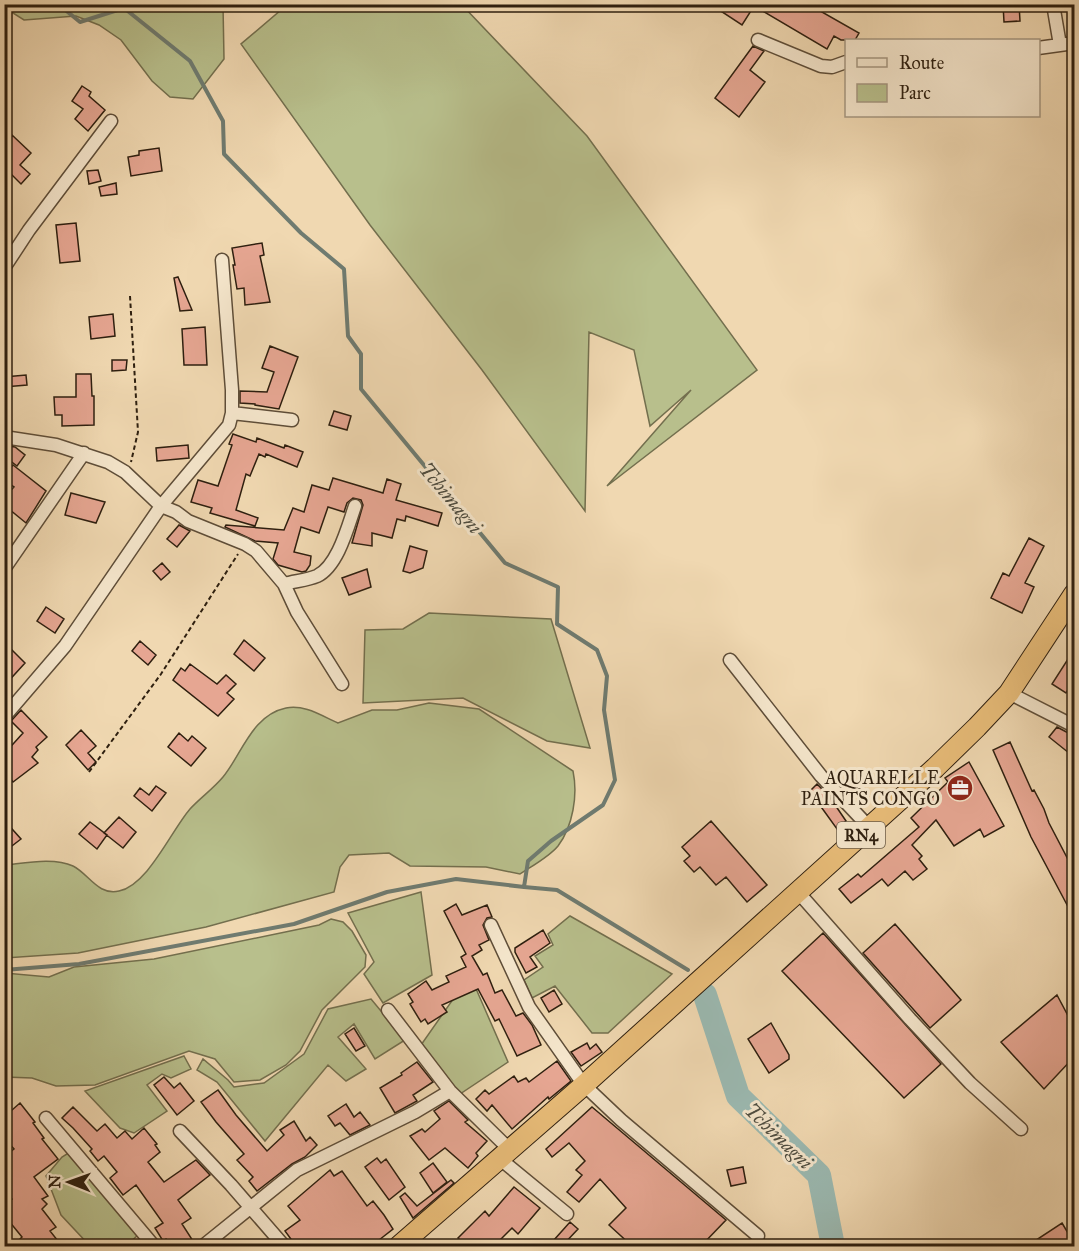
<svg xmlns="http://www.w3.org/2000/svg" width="1079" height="1251" font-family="'IM FELL Great Primer',serif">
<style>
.green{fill:#b8bf8c;stroke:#736f4e;stroke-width:1.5}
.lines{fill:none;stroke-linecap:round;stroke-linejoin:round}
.stream{stroke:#6f7b70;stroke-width:4}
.river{stroke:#9bb9b1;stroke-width:24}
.building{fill:#e6a692;stroke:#2e1f0f;stroke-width:1.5}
.minor-casing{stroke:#5e4d38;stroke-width:15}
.trunk-casing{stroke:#2e1f0f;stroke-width:22}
.path{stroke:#2e1f0f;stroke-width:2;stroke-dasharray:4.5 3;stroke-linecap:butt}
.minor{stroke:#f5e6cc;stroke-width:12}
.trunk{stroke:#e8bc78;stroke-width:20}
.labels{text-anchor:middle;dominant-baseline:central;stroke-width:6;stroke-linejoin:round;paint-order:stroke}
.shield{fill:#f5e6cc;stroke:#6a5b48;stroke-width:1.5}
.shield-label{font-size:16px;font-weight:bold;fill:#2e1f0f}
.poi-label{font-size:18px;fill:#2e1f0f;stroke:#f5e6cc;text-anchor:end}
.water-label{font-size:20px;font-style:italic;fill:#4f4d40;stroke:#f5e6cc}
</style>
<rect width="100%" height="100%" fill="#f0d8b1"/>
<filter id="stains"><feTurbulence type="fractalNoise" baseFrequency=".00333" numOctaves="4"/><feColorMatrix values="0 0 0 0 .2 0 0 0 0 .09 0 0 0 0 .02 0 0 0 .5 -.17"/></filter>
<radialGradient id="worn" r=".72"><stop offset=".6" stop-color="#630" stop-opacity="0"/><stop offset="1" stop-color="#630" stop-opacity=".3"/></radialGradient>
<!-- green -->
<path class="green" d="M288 4 462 5 587 136 757 370 607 486 691 390 650 426 634 350 589 332 585 511 482 370 370 225 241 44Z
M4 5H223L224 59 193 99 170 97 152 81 121 40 99 25 76 16 24 20 5 8Z
M429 613 551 619 590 748 547 741 463 698 363 703 365 630 403 629Z
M429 703 479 709 573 771C578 795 573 826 558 846 549 857 532 866 520 874L486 867 410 866 389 853 349 855 340 867 334 892 206 927 78 953 5 958V865C25 863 54 857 73 866 89 874 98 896 119 891 148 885 171 831 190 809 200 798 213 789 223 777 242 754 252 715 286 708 304 704 322 716 338 723L372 710H397Z
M421 892 432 975 383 1003 364 974 374 962 348 913Z
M570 916 672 974 608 1033H592L555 986 532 998 524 980 543 967 535 956 553 945 548 934Z
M331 919 343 922 352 931 366 955 365 967 322 1010 300 1051 286 1065 260 1080 234 1082 215 1059 189 1051 95 1085 56 1086 32 1078 5 1077V973L49 977 74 967 154 959 319 925Z
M470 975 508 1062 460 1094 421 1045Z
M371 999 405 1040 375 1059 354 1024 338 1037 366 1069 346 1081 328 1065 265 1141 217 1082 197 1070 203 1059 228 1080 234 1087 264 1083 304 1054 328 1009Z
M184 1056 191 1069 171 1078 162 1074 147 1085 167 1111 134 1133 120 1128 85 1091Z
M70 1152 139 1234 126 1246H90L61 1215 46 1176 62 1157Z"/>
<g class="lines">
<!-- stream -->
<path class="stream" d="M58 4 80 22 124 8 190 61 223 121 224 154 301 233 344 269 348 336 361 354V389L505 563 558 587 557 624 597 650 607 676 604 710 615 780 603 805 551 841 528 861 524 887 557 890 688 970
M4 970 79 964 294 924 387 892 456 879 524 887"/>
<!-- river -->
<path class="river" d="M705 995 738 1096 819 1175 833 1246"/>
</g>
<!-- building -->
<path class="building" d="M710 4H808L859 33 855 40H841L834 36 827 49 754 6 742 25Z
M1003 4H1019L1020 21 1004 22Z
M753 46 764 51 750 70 765 82 739 117 715 98Z
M82 86 91 92 89 96 105 110 88 131 75 119 83 109 72 101Z
M12 135 31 153 20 165 30 174 21 184 4 167V143Z
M159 148 162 171 131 176 128 157 139 155V151Z
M98 170 101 181 89 184 87 171Z
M116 183 117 194 101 196 99 187Z
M76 223 80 261 60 263 56 225Z
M262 243 264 255 260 256 270 302 245 305 244 288 237 289 233 265H235L232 248Z
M178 277 192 310 180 311 174 278Z
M113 314 115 336 91 339 89 317Z
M205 327 207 365H184L182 329Z
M270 346 298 357 279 409 255 405V404L240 403V391L267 392 274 372 262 368Z
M112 360H127L126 370 112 371Z
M76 374H91L92 396H94V425L62 426V415H55L54 397H76Z
M26 375 27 385 4 387V377Z
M334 411 351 416 347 430 329 425Z
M233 434 256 442 257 438 284 448 285 445 303 452 297 467 266 454 265 457 259 454 250 476 246 474 236 510 258 518 255 526 210 513 212 508 191 502 198 480 218 486 232 445 229 444Z
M188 445 189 458 157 461 156 448Z
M8 446 15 447 25 455 17 466 4 456V451Z
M13 465 46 491 26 523 4 505V498L14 487 4 480V475Z
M333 478 383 493 387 479 401 484 396 500 442 513 438 526 406 516 405 521 397 519 392 538 372 533V546L352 543 363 505 361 500 353 498 347 503 344 512 328 507 319 533 301 527 294 552 311 556 310 565 306 571 302 572 278 565 273 559 278 543 255 541 225 527 226 525 284 530 293 508 304 512 312 485 329 490Z
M71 493 105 502 96 523 65 515Z
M179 525 190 531 177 547 167 539Z
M1029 538 1044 546 1025 583 1034 587 1022 613 991 598 1003 573 1009 576Z
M410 546 427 551 423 568 410 573 403 571Z
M162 563 170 572 161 580 153 571Z
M367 569 371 587 349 595 342 578Z
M46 607 64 619 55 633 37 621Z
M244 640 265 658 254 671 234 654Z
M140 641 156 655 148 665 132 651Z
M11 649 25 663 4 686V656Z
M1068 659 1074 663V679L1066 693 1052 684Z
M190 664 217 684 226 675 236 684 227 693 234 699 218 716 173 680 181 668 185 671Z
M21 710 47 737 36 747 38 750 32 757 38 763 13 782 4 771V754L23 733 11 721Z
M1057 727 1074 736V757L1049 737Z
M81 730 96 746 88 753 96 762 88 770 66 745Z
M179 733 188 741 192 736 206 748 191 766 168 747Z
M1010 742 1032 791 1034 790 1044 809 1049 823 1074 871V918L1031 837 993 750Z
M969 762 1004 826 984 837 980 829 954 846 936 820 912 845 922 856 919 859 927 869 913 880 905 871 888 886 882 879 851 903 839 889 858 874 861 877 919 827 911 818 948 782 945 778Z
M817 784 829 796 846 821 837 829 819 804 817 806 807 794Z
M156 786 166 793 152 811 134 796 140 788 149 795Z
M119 817 136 832 123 848 104 833Z
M4 820 21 839 4 852Z
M711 821 767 885 747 902 726 877 716 885 700 867 694 872 684 861 690 856 682 847Z
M90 822 107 835 97 849 79 834Z
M456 904 462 915 487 905 492 917 487 918 483 925 489 940 479 945 482 950 472 956 483 975 487 973 495 993 502 990 516 1016 523 1013 532 1025 541 1045 517 1056 499 1019 495 1021 478 989 442 1005 447 1012 428 1024 425 1019 421 1022 410 1004 413 1002 408 994 426 981 432 990 449 982 446 976 466 967 461 957 466 954 444 911Z
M895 924 961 1000 930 1028 863 953Z
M543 930 550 943 530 957 537 967 526 973 515 952V948Z
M823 933 941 1064 904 1098 782 971Z
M554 990 562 1004 549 1012 541 998Z
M1057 995 1074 1027V1057L1044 1089 1001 1042Z
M771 1023 789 1055V1059L769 1073 748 1039Z
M354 1028 365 1046 356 1051 345 1034Z
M587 1043 590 1049 596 1044 602 1052 581 1066 571 1052Z
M557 1061 571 1081 549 1099 548 1097 512 1129 492 1105 487 1111 476 1099 485 1090 489 1094 514 1076 518 1082 526 1078 529 1082Z
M417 1062 433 1082 413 1095 417 1101 395 1113 380 1088 402 1075 401 1073Z
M164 1077 174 1088 180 1083 194 1101 177 1115 154 1085Z
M218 1090 236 1115 267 1151 284 1135 280 1130 294 1121 306 1141 310 1137 317 1145 305 1157 292 1164 257 1191 249 1181 253 1177 237 1160 244 1154 216 1122 201 1102Z
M449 1101 468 1120 465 1122 487 1141 476 1153 478 1156 468 1168 445 1148 429 1160 410 1136 422 1129 425 1132 440 1119 434 1111Z
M20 1103 35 1122 33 1123 44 1138 42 1139 58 1159 34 1177 48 1196 42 1199 47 1204 42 1209 56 1227 50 1231 62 1246H23L18 1241 22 1237 4 1215V1204L12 1199 4 1189V1157L14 1149 4 1138V1132L11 1126 4 1117Z
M346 1104 354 1117 360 1112 370 1125 350 1135 340 1123 335 1126 328 1116Z
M73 1107 97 1131 105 1124 117 1138 125 1131 132 1139 144 1128 157 1144 155 1145 160 1152 148 1162 164 1182 196 1160 210 1175 178 1200 191 1218 182 1224 193 1241 185 1246H172L166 1239 163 1241 155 1228 163 1223 136 1185 123 1195 110 1178 117 1172 104 1156 98 1161 90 1151 92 1149 73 1128 62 1118Z
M592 1107 726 1220 701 1246H632L609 1225 626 1208 600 1179 579 1202 567 1192 582 1175 576 1170 585 1161 569 1143 552 1157 546 1149Z
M377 1158 381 1163 386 1159 405 1187 389 1200 365 1167Z
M433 1163 447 1182 433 1193 420 1173Z
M743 1167 746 1183 731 1186 727 1170Z
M330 1170 334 1176 342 1171 367 1206 373 1201 384 1215 393 1229 379 1240 384 1246H296L285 1231 300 1220 288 1206Z
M451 1180 454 1183 413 1218 400 1197 405 1193 417 1206Z
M514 1187 540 1208 518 1234 512 1228 494 1246H466L458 1238 485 1211 489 1216Z
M570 1222 578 1229 562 1246 554 1240Z
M1062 1223 1074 1243V1246H1027Z"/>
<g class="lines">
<defs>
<path id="minor" d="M1053 4 1060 45
M758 40 821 66 832 67 846 62
M1038 48 1074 43
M4 268 29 230 111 121
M232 413 292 420
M4 437 56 445 108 462 125 472 161 506 176 512 188 521 245 544 256 551 284 584 297 612 342 684
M4 569 84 453
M284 584C295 581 308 580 317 576 338 566 348 526 355 506
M730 660 821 776 869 827
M1009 693 1074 726
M4 717 65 646 161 506 229 425 232 413V390L222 260
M798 892 910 1019 970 1083 1021 1129
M491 925 529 1007 584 1085 621 1120 758 1236
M388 1010 450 1091 509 1149
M46 1118 154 1246
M180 1131 231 1185 284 1246
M499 1158 567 1214
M4 1244 7 1246
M203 1246 297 1170 415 1112 450 1091"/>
<path id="trunk" d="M399 1246 584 1085 935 768 977 727 1009 693 1074 594"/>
</defs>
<!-- minor casing -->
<use href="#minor" class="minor-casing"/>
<!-- trunk casing -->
<use href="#trunk" class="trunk-casing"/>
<!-- path -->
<path class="path" d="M130 296 138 432 131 462
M89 772 161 674 238 554"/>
<!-- minor -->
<use href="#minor" class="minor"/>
<!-- trunk -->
<use href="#trunk" class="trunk"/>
</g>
<!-- icons -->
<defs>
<symbol id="office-disc" viewBox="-11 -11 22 22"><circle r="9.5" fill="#8f2418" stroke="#f5e6cc"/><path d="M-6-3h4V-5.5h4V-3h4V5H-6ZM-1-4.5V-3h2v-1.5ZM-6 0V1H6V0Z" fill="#fff"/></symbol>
</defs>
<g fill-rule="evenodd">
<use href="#office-disc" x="945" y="773" width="30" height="30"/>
</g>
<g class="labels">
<!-- shield labels -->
<rect class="shield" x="837" y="822" width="48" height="26" rx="4.5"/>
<g class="shield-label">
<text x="861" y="835">RN4</text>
</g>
<!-- poi labels -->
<g class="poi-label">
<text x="940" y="778">AQUARELLE<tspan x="940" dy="21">PAINTS CONGO</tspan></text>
</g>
<!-- water labels -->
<g class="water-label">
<text transform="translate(451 498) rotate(50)">Tchimagni</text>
<text transform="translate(779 1136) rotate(44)">Tchimagni</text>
</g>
</g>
<!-- margin -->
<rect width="1079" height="1251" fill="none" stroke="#f0d8b1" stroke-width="24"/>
<rect x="6" y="6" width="1067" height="1239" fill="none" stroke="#2e1f0f" stroke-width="3"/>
<rect x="12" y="12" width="1055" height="1227" fill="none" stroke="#2e1f0f" stroke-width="1.5"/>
<!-- legend -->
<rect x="845" y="39" width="195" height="78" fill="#f5e6cc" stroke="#a59680" stroke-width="1.5"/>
<rect x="857" y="58" width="30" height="9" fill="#f5e6cc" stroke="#a59680" stroke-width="1.5"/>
<text x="899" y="69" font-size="18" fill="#2e1f0f">Route</text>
<rect x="857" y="84" width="30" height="18" fill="#b8bf8c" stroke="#a59680" stroke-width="1.5"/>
<text x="899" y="99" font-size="18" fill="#2e1f0f">Parc</text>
<!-- north arrow -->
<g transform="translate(69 1182) rotate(271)" stroke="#f5e6cc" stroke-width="4.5" paint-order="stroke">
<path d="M0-4.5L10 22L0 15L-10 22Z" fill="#2e1f0f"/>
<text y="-9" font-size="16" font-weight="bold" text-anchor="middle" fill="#2e1f0f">N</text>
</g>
<rect width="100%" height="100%" filter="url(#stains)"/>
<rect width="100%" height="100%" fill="url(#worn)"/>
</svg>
